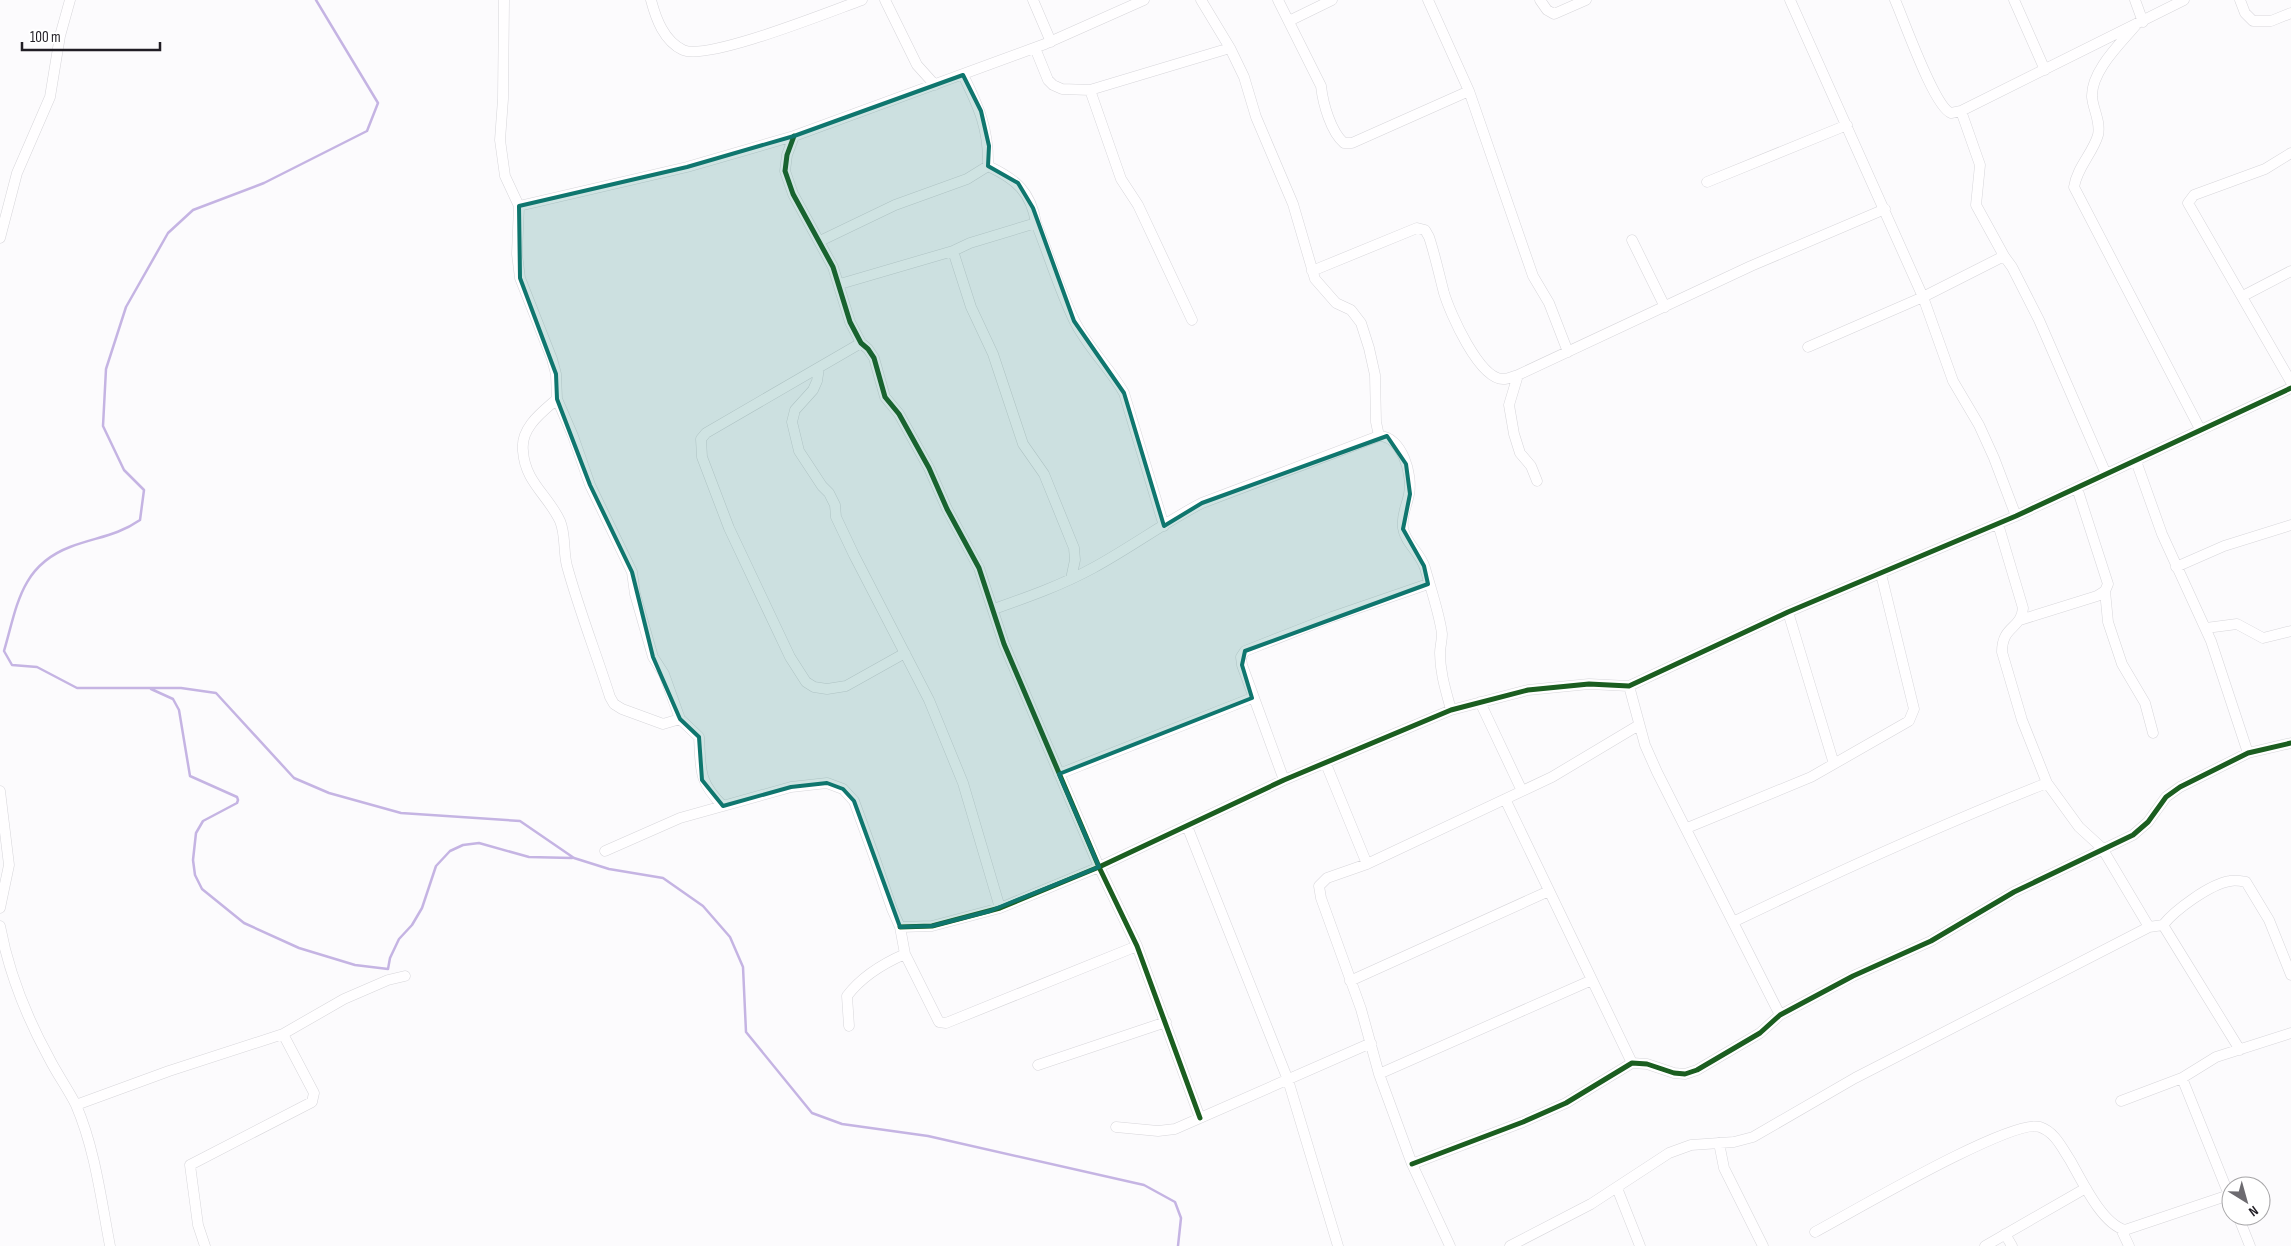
<svg xmlns="http://www.w3.org/2000/svg" width="2291" height="1246" font-family="'Sofia Sans Condensed',sans-serif">
<style>
.lines{fill:none;stroke-linecap:round;stroke-linejoin:round}
.stream{stroke:#c5b4e3;stroke-width:2.5}
.minor-casing{stroke:#d7d6da;stroke-width:11}
.minor{stroke:#fffeff;stroke-width:10}
.cycleway-casing{stroke:#fff;stroke-width:8}
.cycleway{stroke:#1b5e20;stroke-width:5}
.marked{fill:#0f766e;fill-opacity:0.2;stroke:#0f766e;stroke-width:4;stroke-linejoin:round}
</style>
<rect width="100%" height="100%" fill="#fcfbfd"/>
<g class="lines">
<!-- stream -->
<path class="stream" d="M316 0 378 103 367 131 264 183 193 210 168 233 126 307 106 369 103 426 124 470 144 490 140 520C117 536 96 537 70 547 20 566 17 607 4 651L12 665 37 667 77 688H181L216 693 294 778 329 793 401 813 520 821 574 858 609 869 663 878 703 906 730 937 743 967 746 1032 812 1113 842 1124 928 1136 1144 1185 1175 1202 1181 1218 1178 1246
M151 689 173 699 179 710 190 776 237 797 238 800 237 803 203 821 196 833 193 860 195 875 202 889 244 923 299 948 355 965 388 969 390 958 399 939 412 925 422 908 436 866 450 851 463 845 479 843 529 857 572 858"/>
<defs>
<path id="minor" d="M504 0 503 99 500 140 505 176 519 206 517 254 520 278 552 359 556 374 557 399 573 436 590 485 632 572 635 594 653 657 664 674 680 719 699 737C701 770 698 781 723 806
M651 0C656 19 664 41 683 50 708 61 831 11 862 0
M885 0 917 65 935 85
M1033 0 1051 42
M1201 0 1230 48 1244 77 1256 117 1293 204 1315 279 1336 303 1351 310 1361 323 1369 348 1375 375 1376 422 1379 436
M1278 0 1321 86C1323 104 1331 132 1344 143H1352L1469 91
M1428 0 1469 91 1533 276 1549 303 1568 352
M1540 0 1547 10 1554 14 1586 0
M1790 0 1923 297 1953 381 1979 425 1994 458 2016 516
M1895 0C1904 20 1934 107 1951 113L1961 111 2184 0
M2014 0 2045 70
M2135 0 2143 22
M2240 0 2245 13 2253 21H2271L2291 13
M1289 21 1332 0
M2136 25C2120 44 2091 71 2092 97 2093 109 2101 122 2098 135 2093 153 2077 167 2074 187L2200 429
M1035 48 1048 80 1053 85 1062 89 1090 90 1230 48
M1090 90 1121 179 1138 205 1192 320
M1961 111 1980 165 1976 205 2004 256
M794 136 787 155 785 171 793 194 833 267 850 322 861 343 868 349 874 358 885 397 899 414 929 468 947 509 979 568 1004 644 1099 867 1137 946 1200 1118
M2291 153 2265 169 2194 195 2188 203 2291 382
M988 166C1016 179 1031 192 1036 223 1049 255 1059 289 1074 320 1087 347 1110 368 1124 393L1164 526
M1707 182 1847 125
M519 206 687 167 794 136 1045 44 1144 0
M0 238 17 173 50 97 60 36 70 0
M1632 240 1665 307
M820 241 895 205 967 179 988 166C989 130 979 107 963 75
M953 251 971 307 993 354 1023 444 1044 474 1074 548 1075 560 1071 579
M1312 271 1417 228 1425 230 1429 237C1435 255 1439 274 1444 293 1450 313 1479 379 1503 379 1508 379 1514 376 1518 375L1751 266 1885 209
M840 284 953 251 970 243 1036 223
M2243 296 2291 271
M861 343 706 433 701 439 702 457 729 528 790 657 806 682 814 687 827 689 846 686 905 653
M1808 347 1923 297 2004 256 2012 267 2039 320 2106 474
M819 368 817 381 813 390 795 410 792 422 799 451 822 486 829 493 835 505 836 517 854 555 929 700 963 783 1000 908
M1518 375 1509 405 1514 434 1520 453 1531 466 1537 481
M557 399C542 412 520 428 523 451 525 482 548 495 560 521 566 535 563 551 567 566 579 610 596 653 610 697L614 704 622 709 663 724 680 719
M2136 461 2162 534 2211 641 2248 753
M1998 524 2023 608C2021 630 2002 625 2002 652L2022 720 2047 783 2079 827 2102 848 2149 927
M2176 567 2224 546 2291 525
M2105 591 2108 622 2122 664 2145 703 2153 733
M994 609C1028 597 1062 585 1093 568 1130 548 1165 522 1202 503L1379 436C1402 436 1413 475 1409 494 1407 506 1401 515 1403 528 1405 543 1420 552 1425 568 1430 586 1440 616 1442 634 1442 641 1440 647 1440 653 1440 673 1446 691 1451 710
M1788 612 1834 764
M2020 620 2097 596 2105 591 2108 584 2077 488
M2206 628 2237 624 2263 638 2291 631
M1629 686 1645 745 1657 772 1780 1015
M1480 702 1522 791
M1326 764 1367 864
M1059 774 1252 698
M1284 780 1242 665 1241 657 1245 651 1332 617 1428 584
M0 791 9 865 0 908
M1505 799 1632 1063
M1187 826 1288 1080 1338 1246
M1687 828 1811 777 1909 721 1914 709 1881 574
M605 851 680 818 791 787 827 783 843 789 854 801 874 856 892 909 900 927 905 954 939 1022 946 1023 1137 946
M1733 922C1837 872 1940 825 2047 783
M2163 925C2175 910 2210 884 2230 881 2235 880 2241 881 2246 882L2269 920 2291 975
M0 926C9 974 26 1016 49 1058 57 1074 68 1089 76 1105 95 1149 101 1199 110 1246
M900 927 932 926 1000 908 1099 867 1284 780 1451 710 1528 690 1589 684 1629 686 1788 612 2016 516 2291 388
M1350 981 1549 891
M849 1026 847 996C862 976 882 964 905 954
M1038 1065 1166 1022
M1379 1074 1592 980
M2182 1078 2231 1200
M2121 1101 2182 1078 2216 1057 2291 1033
M76 1105 169 1071 283 1034 344 999 388 980 405 976
M1116 1127 1158 1131 1175 1129 1371 1043
M1719 1143 1724 1168 1763 1246
M1412 1164 1523 1122 1566 1103 1632 1063 1647 1064 1674 1073 1685 1074 1697 1070 1760 1033 1780 1015 1853 976 1931 941 2014 892 2133 835 2148 822 2166 797 2180 787 2248 753 2291 743
M1617 1188 1640 1246
M2238 1216 2250 1246
M2121 1229 2129 1246
M1815 1232C1849 1214 2013 1117 2040 1127 2055 1132 2062 1148 2070 1160 2082 1181 2102 1224 2125 1230L2229 1195
M2005 1234 2012 1246
M205 1246 198 1225 190 1165 312 1102 314 1093 283 1034
M1450 1246 1412 1164 1379 1074 1361 1009 1321 898 1319 886 1327 878 1367 864 1552 777 1639 725
M1510 1246 1591 1204 1669 1153 1691 1145 1734 1142 1753 1137 1855 1078 2149 927 2163 925 2240 1050
M1985 1246 2086 1188"/>
</defs>
<!-- minor casing -->
<use href="#minor" class="minor-casing"/>
<!-- minor -->
<use href="#minor" class="minor"/>
<defs>
<path id="cycleway" d="M794 136 787 155 785 171 793 194 833 267 850 322 861 343 868 349 874 358 885 397 899 414 929 468 947 509 979 568 1004 644 1099 867 1137 946 1200 1118
M900 927 932 926 1000 908 1099 867 1284 780 1451 710 1528 690 1589 684 1629 686 1788 612 2016 516 2291 388
M1412 1164 1523 1122 1566 1103 1632 1063 1647 1064 1674 1073 1685 1074 1697 1070 1760 1033 1780 1015 1853 976 1931 941 2014 892 2133 835 2148 822 2166 797 2180 787 2248 753 2291 743"/>
</defs>
<!-- cycleway casing -->
<use href="#cycleway" class="cycleway-casing"/>
<!-- cycleway -->
<use href="#cycleway" class="cycleway"/>
</g>
<!-- marked area -->
<path class="marked" d="M963 75 981 111 989 146 988 166 1018 183 1033 208 1074 321 1124 393 1164 526 1202 503 1387 436 1406 464 1410 494 1403 529 1424 566 1428 584 1245 651 1242 665 1252 698 1059 774 1099 867 990 911 932 926 900 927 854 801 843 789 827 783 791 787 723 806 702 780 699 737 680 719 653 657 632 572 590 485 557 399 556 374 520 278 519 206 687 167 794 136Z"/>
<!-- north arrow -->
<g transform="translate(2246 1201) rotate(143)"><circle r="24" fill="#ffffff" stroke="#a6a5a7"/>
<path d="M0-4L9 19L0 12L-9 19Z" fill="#6d6b70"/>
<text y="-8" font-size="14" font-weight="bold" text-anchor="middle" fill="#201d24">N</text>
</g>
<!-- scale -->
<path d="M22 42v8h138v-8" fill="none" stroke="#201d24" stroke-width="2.5"/>
<text x="30" y="42" font-size="15" fill="#201d24" stroke="#ffffff" stroke-width="4" paint-order="stroke">100 m</text>
</svg>
